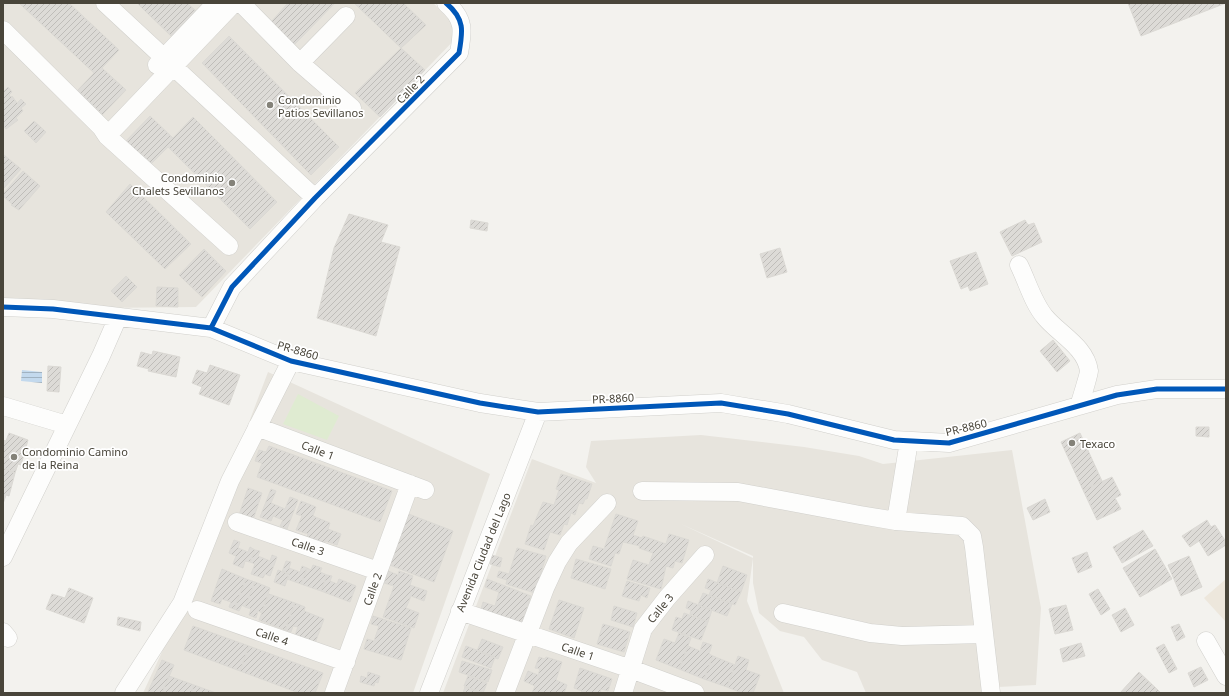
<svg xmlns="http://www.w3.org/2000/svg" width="1229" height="696" font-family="'Noto Sans',sans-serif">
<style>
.residential{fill:#e7e4dd}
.commercial{fill:#ede7dc}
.park{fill:#dfebd1}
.water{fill:url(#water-rules)}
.building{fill:url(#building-hatch);stroke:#dbd9d4}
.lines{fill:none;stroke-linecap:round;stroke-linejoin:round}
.minor-casing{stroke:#d1d0cc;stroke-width:19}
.minor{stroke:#fdfdfc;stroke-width:18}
.cycleway-casing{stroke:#fff;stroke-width:8}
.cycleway{stroke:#0057b8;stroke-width:5}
.poi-dot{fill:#848279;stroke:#fff;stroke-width:1.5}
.labels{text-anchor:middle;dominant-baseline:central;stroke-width:3.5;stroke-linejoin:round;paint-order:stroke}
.street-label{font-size:11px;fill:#49453a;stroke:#fff}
.poi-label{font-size:11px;fill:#49453a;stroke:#fff;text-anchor:start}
</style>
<defs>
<pattern id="water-rules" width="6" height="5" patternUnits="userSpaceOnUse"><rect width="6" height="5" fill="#c3d9ed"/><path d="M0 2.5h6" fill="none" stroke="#a0b2c1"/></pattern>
<pattern id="building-hatch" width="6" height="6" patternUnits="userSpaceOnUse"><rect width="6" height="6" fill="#dddbd7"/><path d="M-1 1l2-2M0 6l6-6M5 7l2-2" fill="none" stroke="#bfbdb9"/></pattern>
</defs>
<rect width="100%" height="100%" fill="#f3f2ee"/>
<!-- residential -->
<path class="residential" d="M3 3H433L463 31 196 307 3 309Z
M268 372 490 474 413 693H143L162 652Z
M701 435 804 447 859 456 883 464 1012 450 1041 608 1036 685 998 687 997 693H866L857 672 822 660 804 637 780 631 759 613 753 583V556L681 524 753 558 747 601 784 693H443L532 459 596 483 586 467 591 441Z"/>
<!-- commercial -->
<path class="commercial" d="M1226 579V622L1204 598Z"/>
<!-- park -->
<path class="park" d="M298 394 339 416 327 440 283 424Z"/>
<!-- water -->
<path class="water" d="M22 370 42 372V383L21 381Z"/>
<!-- building -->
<path class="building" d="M19 3H69L119 50 102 68 126 90 102 115 77 91 94 73Z
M137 3H187L196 11 172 37Z
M288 3H335L294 45 271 22Z
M354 3H403L426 25 401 48Z
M1128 3H1226L1141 36Z
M229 36 339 147 311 175 202 63Z
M401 48 425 70 380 117 355 93Z
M8 87 12 92 9 95 11 97 12 96 17 103 21 99 26 104 21 108 23 111 16 118 18 120 6 129 3 126V92Z
M150 116 173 138 193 117 277 202 250 229 168 147 150 165 126 141Z
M34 121 46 132 36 143 24 131Z
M4 155 21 169 3 189V156Z
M23 171 40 186 19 210 11 205 12 204 3 196V194Z
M130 184 191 244 165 269 106 212Z
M349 214 388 225 381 242 400 247 376 336 317 318 334 248Z
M471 220 488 223 487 231 470 228Z
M1025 220 1028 225 1034 223 1042 242 1012 256 1000 232Z
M780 248 787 272 767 278 760 254Z
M204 249 226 271 202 297 179 275Z
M976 252 988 284 970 291 968 286 961 289 950 261Z
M126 276 137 287 122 302 111 291Z
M157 287 178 288V307L156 306Z
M1053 340 1070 361 1057 372 1040 351Z
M153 351 180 357 176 377 148 371 149 369 137 366 141 352 152 355Z
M210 365 240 375 229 405 199 394 202 387 192 383 197 370 207 373Z
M48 366 61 367 59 392 47 391Z
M1196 427H1209V437L1196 436Z
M9 433 28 440 21 465 18 464 15 473 3 468V440L6 441Z
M1080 433 1102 481 1083 490 1061 442Z
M269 446 392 491 380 522 257 477 262 463 255 461 259 450 266 452Z
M3 468 15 473 9 496 6 495 3 504Z
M561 474 592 484 587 499H585L583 504 579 503 575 515 571 513 567 525 564 524 560 535 550 532 544 550 525 544 531 525 533 526 543 502 554 505 559 490 556 489Z
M1112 477 1121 495 1115 498 1121 509 1097 520 1083 490Z
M248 488 262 493 253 520 239 515Z
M271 489 276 491 271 503 285 509 290 497 298 500 287 529 280 526 283 520 273 516 271 521 260 517Z
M1045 499 1050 512 1033 520 1027 508Z
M301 501 316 507 313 516 330 523 328 529 341 534 337 545 325 541 323 546 306 540 308 534 296 530 302 516 296 514Z
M406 513 453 531 434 582 387 564Z
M616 514 638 521 633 535 642 538 643 536 666 544 669 534 689 540 682 563 675 561 673 568 666 566 661 589 627 579 633 560 649 565 653 553 639 548 640 546 623 542 619 554 615 553 611 566 589 559 593 546 604 549Z
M1207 520 1211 527 1215 525 1226 542V545L1208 556 1199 541 1190 547 1182 536Z
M1143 530 1153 546 1122 563 1113 547Z
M234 540 240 542 238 548 248 552 250 547 255 550 250 562 245 561 243 568 233 564 236 556 229 553Z
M517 548 546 556 535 593 506 584 507 580 497 577 499 571 509 574Z
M1155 549 1172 579 1140 597 1123 568Z
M255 550 260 551 258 556 270 561 272 555 277 557 270 576 265 574 263 578 251 574 255 564 250 562Z
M1087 552 1092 567 1078 573 1072 558Z
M492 555 502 558 500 567 490 564Z
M1189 556 1202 587 1181 596 1168 565Z
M576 559 611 569 605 589 571 578Z
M286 561 291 562 289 568 300 572 302 566 307 568 301 584 287 579 289 574 282 572Z
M313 565 322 568 320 572 327 575 321 591 301 584 307 568 311 570Z
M723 566 747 575 741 592 717 583Z
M222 569 246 579 234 609 229 607 231 602 222 599 220 604 211 601Z
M278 570 289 574 285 586 274 582Z
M388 571 398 575 399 571 413 576 410 585 427 591 424 601 411 596 406 608 419 613 414 628 383 617 394 586 384 583Z
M327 575 332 576 330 581 337 584 339 579 356 586 350 602 321 591Z
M246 579 255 582 245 607 242 605 239 611 234 609Z
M487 579 531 596 522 623 481 609 483 602 495 606 499 592 485 587Z
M708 579 741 592 735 605 709 595 711 590 705 588Z
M627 581 650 588 647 598 641 595 639 601 622 596Z
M255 582 270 588 262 613 258 611 256 618 249 615 251 609 245 607Z
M69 588 93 598 84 623 46 609 52 594 65 598Z
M1098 589 1110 609 1101 615 1089 594Z
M703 593 732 604 727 616 698 605Z
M269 594 295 603 285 630 259 620Z
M559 600 584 608 574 638 549 629Z
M688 601 712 610 708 622 690 614 691 610 686 608Z
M295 603 305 607 304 611 324 619 314 646 294 638 298 627 293 626 291 632 285 630Z
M1066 605 1073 630 1055 634 1049 609Z
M614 606 637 613 633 627 611 620Z
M1125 608 1134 625 1121 632 1112 615Z
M684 613 708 622 701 640 672 630 676 617 682 619Z
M373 616 411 628 401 660 364 649 367 639 374 641 379 626 371 624Z
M118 617 141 622 140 631 117 625Z
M603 624 630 632 624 652 597 644Z
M1179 624 1185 637 1177 641 1171 627Z
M193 626 249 646 240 671 184 650Z
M679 633 691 638 679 669 656 660 664 639 675 643Z
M482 639 503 647 498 659 477 651Z
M703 642 712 645 709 654 713 656 704 679 679 669 688 646 700 651Z
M1081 643 1085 656 1063 662 1060 649Z
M1164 644 1177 669 1169 673 1156 648Z
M249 646 323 673 315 693H299L240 671Z
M466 646 495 657 491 668 462 657Z
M713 656 735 665 727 687 704 679Z
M738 656 749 660 746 670 760 675 753 693H742L727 687Z
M539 657 545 659 546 657 562 662 556 680 567 685 564 693 551 692V693H532L535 686 524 681 528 671 538 675 540 669 535 668Z
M162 660 174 665 162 693H150L148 692Z
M462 661 492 670 488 682 459 672Z
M1201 667 1208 680 1194 687 1188 673Z
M580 668 612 679 608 691 601 689 600 693H581L582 691 574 688Z
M368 672 380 676 378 683 375 682 374 686 360 682 361 676 367 678Z
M1139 672 1161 693H1120Z
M169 676 194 685 191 693H162Z
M468 676 487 683 483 693 464 686Z
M194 685 216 693H191Z
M465 687 481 693H463Z"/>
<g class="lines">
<defs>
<path id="minor" d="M105 3 315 198
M241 3 300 63 352 108
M3 30 101 127 107 136 229 246
M300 63 346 16
M157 65 216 3
M107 136 234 3
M1019 265C1027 281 1033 303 1045 317 1059 334 1086 347 1089 371 1089 374 1081 400 1079 406
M3 307 53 309 211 328 291 361 480 403 538 412 721 403 788 414 894 440 949 443 1117 395 1157 389H1226
M211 328 232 287 315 198 459 53C463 31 465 19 446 3
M3 406 67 425
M257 427 425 490
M642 491 738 492 860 515 896 521 962 526 972 536 974 547 991 693
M896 521 909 441
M237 522 378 571
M3 557 101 356 118 317
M197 610 346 662
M460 611 631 669 695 693
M783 613 870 633 902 636 984 634
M3 632 8 638
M1206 641 1226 676
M124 693 182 603 230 481 291 361
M334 693 410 484
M429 693 538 412
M505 693 545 588 557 562 569 543 607 503
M623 693 643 629 667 598 705 555"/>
</defs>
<!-- minor casing -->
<use href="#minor" class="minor-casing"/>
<!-- minor -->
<use href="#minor" class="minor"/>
<defs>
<path id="cycleway" d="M3 307 53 309 211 328 291 361 480 403 538 412 721 403 788 414 894 440 949 443 1117 395 1157 389H1226
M211 328 232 287 315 198 459 53C463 31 465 19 446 3"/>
</defs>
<!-- cycleway casing -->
<use href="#cycleway" class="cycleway-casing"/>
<!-- cycleway -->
<use href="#cycleway" class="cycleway"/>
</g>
<!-- markers -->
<g class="poi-dot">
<circle cx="270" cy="105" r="4"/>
<circle cx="232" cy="183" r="4"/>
<circle cx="1072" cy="443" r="4"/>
<circle cx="14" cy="457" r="4"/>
</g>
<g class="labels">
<!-- street labels -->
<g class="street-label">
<text transform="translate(410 89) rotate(-46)">Calle 2</text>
<text transform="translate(298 350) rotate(16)">PR-8860</text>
<text transform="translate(613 398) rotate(-3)">PR-8860</text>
<text transform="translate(966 427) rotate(-13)">PR-8860</text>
<text transform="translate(318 450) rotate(21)">Calle 1</text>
<text transform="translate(308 546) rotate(19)">Calle 3</text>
<text transform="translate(483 552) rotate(-68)">Avenida Ciudad del Lago</text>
<text transform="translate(372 589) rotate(-70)">Calle 2</text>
<text transform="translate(660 608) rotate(-51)">Calle 3</text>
<text transform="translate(272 636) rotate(19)">Calle 4</text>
<text transform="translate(578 651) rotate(19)">Calle 1</text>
</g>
<!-- poi labels -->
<g class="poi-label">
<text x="278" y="99">Condominio<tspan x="278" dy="13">Patios Sevillanos</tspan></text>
<text x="224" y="177" text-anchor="end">Condominio<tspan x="224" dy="13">Chalets Sevillanos</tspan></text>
<text x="1080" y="443">Texaco</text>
<text x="22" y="451">Condominio Camino<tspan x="22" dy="13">de la Reina</tspan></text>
</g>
</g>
<!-- border -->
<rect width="1229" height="696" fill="none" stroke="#49453a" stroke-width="8"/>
</svg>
